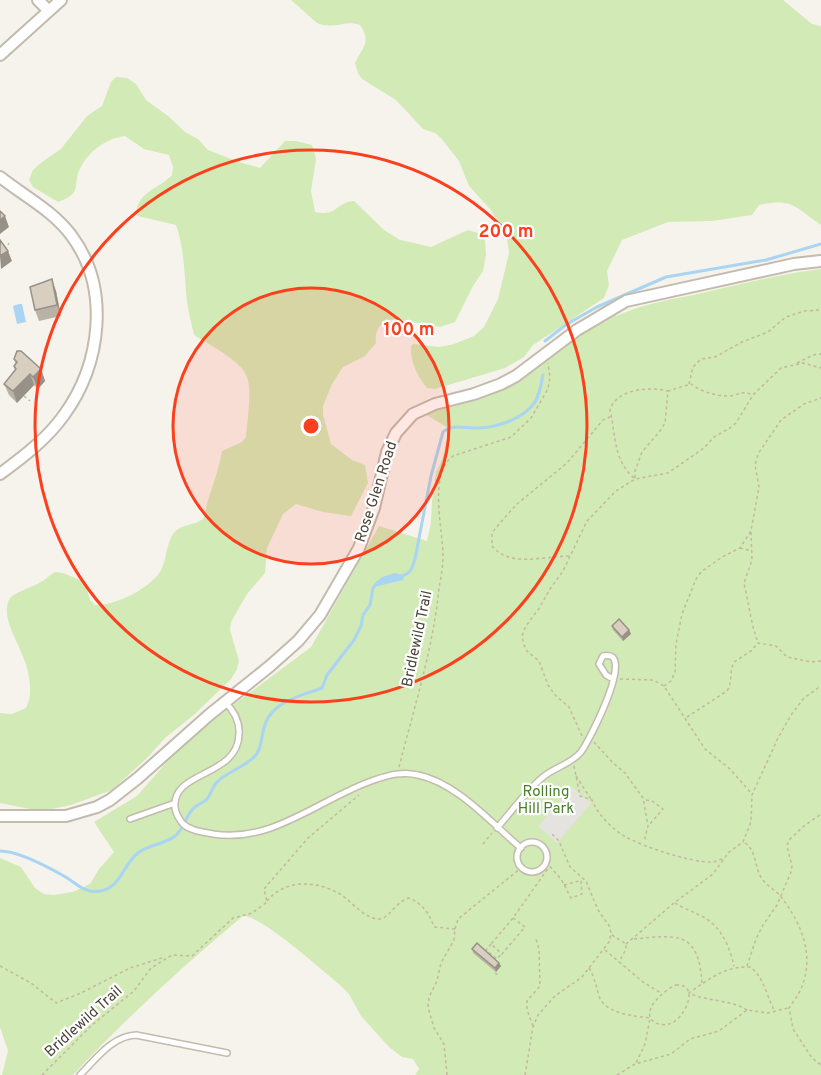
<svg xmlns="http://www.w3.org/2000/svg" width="821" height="1075" font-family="Overpass,sans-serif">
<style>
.green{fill:#d2eab5}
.parking{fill:#e5e3e0}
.water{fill:#a9d4f2}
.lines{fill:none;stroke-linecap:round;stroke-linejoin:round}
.stream{stroke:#a9d4f2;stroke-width:3}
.service-casing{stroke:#c2bbae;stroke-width:8}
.minor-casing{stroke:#c2bbae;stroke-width:14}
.path{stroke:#c4b79f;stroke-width:1.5;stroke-dasharray:3 3;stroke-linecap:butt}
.service{stroke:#fff;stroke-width:5}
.minor{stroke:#fff;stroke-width:10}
.wall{fill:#bab2a6}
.shaded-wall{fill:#979187}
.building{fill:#d8cfc1;stroke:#979187;stroke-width:1.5}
.ring{fill:none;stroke:#fc3f1d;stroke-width:3}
.labels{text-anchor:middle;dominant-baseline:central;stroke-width:4.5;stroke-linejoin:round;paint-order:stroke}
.street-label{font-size:15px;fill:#4b4439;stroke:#fff}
.park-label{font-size:15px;fill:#4a7f2a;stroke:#fff}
.centre{fill:#fc3f1d;stroke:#fff;stroke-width:3}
.ring-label{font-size:18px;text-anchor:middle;font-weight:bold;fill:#fc3f1d;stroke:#fff;stroke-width:4.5;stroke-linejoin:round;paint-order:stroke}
</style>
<rect width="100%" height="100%" fill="#f6f3ec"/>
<!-- green -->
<path class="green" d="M291 0H783L812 24 821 26V225C794 207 794 198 759 205L752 215 712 221 668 222 622 240 607 271 609 285 604 298 533 345 524 357 505 368 435 389 427 388C417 375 410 362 411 346L413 344 439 347 454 344 474 336 484 327 498 299 509 253 508 245 506 234 490 209 469 186 459 161 441 138 435 133 423 129 396 100 362 79 358 73 355 63C362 48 372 42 360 25 346 19 334 30 317 23Z
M116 77 127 78 136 84 146 100 168 116 185 132 198 139 208 150 239 162 260 168 285 141H296L312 145 316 159 311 191 315 212C337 217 336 202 354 201L384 230 400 240 414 243 431 247 468 230 478 233 485 240 486 255 483 271 473 286 455 322 440 327 394 319C381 321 374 330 376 343L365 356 343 367 332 384 323 406V415L331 444 352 460 365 465 368 483 351 516 323 512 296 504 283 514 267 548 265 573 247 594 231 622 230 630 239 661 237 669 231 679 195 714 165 738 147 758 112 790 71 805 51 809 35 810 0 803V713L12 714 26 708C34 693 29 670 22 654 16 638 0 615 10 598 17 591 31 588 39 583 45 580 50 575 55 572L63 573 85 582 90 600 95 605C115 606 154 587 162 568 167 557 167 536 178 529 186 524 196 525 204 518 208 494 218 476 222 451L242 442 246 437C247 420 253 389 246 375 240 360 208 344 194 335 191 321 187 306 186 292 184 269 184 247 176 225L138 216 136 213C139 191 157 190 172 175L173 167 169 155 144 149 125 136C104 139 86 153 78 173 76 179 77 187 74 192 71 197 63 200 58 202L33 187 29 180 33 170 42 162 61 149 87 116 102 106 111 82Z
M821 269V1075H415L419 1069 413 1059 402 1057 389 1047 361 1016 349 994 340 985C323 971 261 915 243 916 183 966 126 1018 73 1075H2L8 1051 0 1027V858L21 867 35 888 44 894 54 895 73 892 90 884 99 869 114 852 94 822 137 796 186 740 311 647 379 526 427 541 431 523 432 501 436 472 442 460 450 429 425 414 478 400 499 390 581 332 614 314 616 316C641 305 666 300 693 295 736 286 777 274 821 269Z"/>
<!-- parking -->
<path class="parking" d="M572 787 591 803 557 843 538 826Z"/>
<!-- water -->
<path class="water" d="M19 304H22L26 322 17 324 13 306Z
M395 573 404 576 403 580 378 586 374 584 382 577Z"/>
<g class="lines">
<!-- stream -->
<path class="stream" d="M545 341 567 324 597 307 666 277 766 260 821 244
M401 576C411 574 412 568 415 559L431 476 443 432C453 423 468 429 480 428 498 427 525 418 535 402 540 394 541 384 543 375
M0 851C18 851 48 867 64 876 76 883 85 894 100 891 121 888 123 864 138 853 149 844 164 845 175 836 184 829 185 818 192 810 196 805 203 803 207 799 211 794 212 788 216 783 226 772 243 768 254 757 261 751 261 740 263 732 268 702 298 697 322 688L327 675 354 640 361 626 363 615 370 605 373 588 378 582"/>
<defs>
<path id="service" d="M225 702C234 711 240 721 239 734 238 778 171 770 175 808 176 814 179 819 183 824 191 831 203 832 213 834 272 844 321 798 374 780 389 775 403 771 418 775 457 783 491 823 521 848
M130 819 175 803
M497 828C512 811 526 791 543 777 555 767 571 764 581 752 589 741 638 647 603 656L599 664 606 675 613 679
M517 857a15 15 0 1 1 30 0a15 15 0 1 1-30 0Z
M80 1075C96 1059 112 1036 136 1035L227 1053"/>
<path id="minor" d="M38 0 49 11
M0 55 61 0
M0 177C24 196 52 210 71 235 111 288 101 364 64 415 47 439 23 457 0 474
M0 816H66L97 807 110 800 138 778 209 715 270 666 298 641 320 615 359 548 374 508 387 452 396 433 413 414 435 404 474 394 501 384 516 376 577 330 626 301 794 264 821 261"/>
</defs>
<!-- service casing -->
<use href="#service" class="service-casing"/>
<!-- minor casing -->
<use href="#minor" class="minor-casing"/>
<!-- path -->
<path class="path" d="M5 250 9 243
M797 363 813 355 821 354
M689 384 693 367 701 359 715 357 742 342 768 332 786 317 804 311 821 310
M24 396 30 401
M634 478C613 460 616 435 610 410 616 389 650 386 668 391
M635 478V471L642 452 660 431 665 423 668 391 691 384C702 392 715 396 729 396 740 395 740 390 753 395
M751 532 752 560 744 583 753 627 758 643
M740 548 748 550 750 553
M569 556C544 556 510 568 492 546V533L500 523 517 504 567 463 603 420 612 416
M620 679 653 680 664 686 705 749 730 769 752 794
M664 686 671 681 675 672 676 644 682 614 696 579 701 572 722 557 740 548 751 531 759 487 755 465 758 454 781 420 804 404 821 398
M687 717 727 691C733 682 729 672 734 662L751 651 758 643 776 646 787 657 811 662 821 661
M582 736 569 707 555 695 548 685 539 661 527 651 524 645 522 636 526 626 540 607 550 589 563 571 587 521 616 491 635 479 668 473 704 448 714 437 730 428 736 423 753 395 781 368 803 363 821 368
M594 742 613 763 625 773 643 798 648 826 644 842
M574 766 580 796 592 800C598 815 612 829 626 837 644 847 690 862 710 862 715 862 719 860 724 858
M399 767C414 708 433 649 439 588 441 578 443 567 443 556 443 529 428 474 453 456L511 437 531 418 548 389 550 377 548 363
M576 776 591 799
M646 800 652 801 663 809 648 826
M745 843C757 851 754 867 762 879 768 887 777 891 782 898 803 926 816 959 799 993 796 998 792 1003 789 1008L793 1029 812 1058 821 1065
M483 844 492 833
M546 862 561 879 571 898 582 894 581 880
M564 885 579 881
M267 901C285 879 316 880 340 894 351 901 365 919 379 919 389 919 395 902 409 898 423 904 429 913 434 927L455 929
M675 903C684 909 695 912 705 918 722 928 730 948 734 966
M513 918 525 927 502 954 491 944 513 918 549 867
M612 935 626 944V949L619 962
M634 939C677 935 699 930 702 984
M491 944 486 950 497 959 501 954
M626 944 674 903 713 874 729 852 743 842 751 822 752 795 777 740 791 715 804 698 821 686
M605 950 643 982 661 993
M0 966 31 983 56 1003 81 993 130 968 165 957
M747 966 756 939 763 925 777 905 791 872 792 866 787 846 789 840 804 826 821 814
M589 968C595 978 596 986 599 996 605 1014 634 1016 650 1018L645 1044 636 1063
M495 973 498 975
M676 985C701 983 685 1020 669 1024 665 1025 660 1025 656 1023 637 1013 665 989 676 985Z
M747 1010C729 999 708 1002 689 993 709 979 725 966 750 967 763 975 767 997 775 1012
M533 1026 527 1010V1001L540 986 539 949 536 939
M42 1075 92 1025 134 991 151 968 172 955 192 956 233 918 252 913 267 902 264 889 308 838 359 795
M447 1075 444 1044 434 1028 428 1007 429 997 437 981 441 963 454 940 455 929 458 919 521 868
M525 1075 533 1027 538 1015 555 996 582 977 609 942 611 934 610 927 598 910 586 881 570 867 559 841 551 833
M617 1075 635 1064 671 1054 690 1039 719 1031 747 1010 768 1013 788 1008"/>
<!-- service -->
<use href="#service" class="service"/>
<!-- minor -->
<use href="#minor" class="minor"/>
</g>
<!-- wall -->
<path class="wall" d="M56 291 61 316 39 321 35 310Z
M14 359 41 369 45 381 38 389 34 385 17 403 9 395 4 384 15 370 14 366 16 364Z
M612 626 629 630 631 634 623 641 613 630Z
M472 949 501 966 496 972 473 953Z"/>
<!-- shaded-wall -->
<path class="shaded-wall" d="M5 216 9 227 0 234V220Z
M8 251 12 261 1 269 0 256Z
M52 279 56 291 61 316 57 305Z
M41 369 45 381 38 389 33 377Z
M30 374 34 385 17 403 13 391Z
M629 630 631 634 623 641 622 637Z
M499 963 501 966 496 972 495 968Z"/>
<!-- building -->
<path class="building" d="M0 211 5 216 0 220Z
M0 240 8 251 0 256Z
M52 279 57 305 35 310 30 287Z
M17 351H21L41 369 33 377 30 374 13 391 4 384 16 369 14 366 17 362 14 359Z
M619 619 629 630 622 637 612 626Z
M477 943 499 963 495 968 472 949Z"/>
<!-- distance rings -->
<circle cx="311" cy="426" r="138" fill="#fc3f1d" fill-opacity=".12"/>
<g class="ring">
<circle cx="311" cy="426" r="138"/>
<circle cx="311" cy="426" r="276"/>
</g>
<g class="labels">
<!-- street labels -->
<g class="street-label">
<text transform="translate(377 492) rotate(-72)">Rose Glen Road</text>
<text transform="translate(418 639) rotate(-78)">Bridlewild Trail</text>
<text transform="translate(84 1022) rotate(-42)">Bridlewild Trail</text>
</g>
<!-- park labels -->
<g class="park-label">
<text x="546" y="792">Rolling<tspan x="546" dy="17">Hill Park</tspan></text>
</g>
</g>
<circle cx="311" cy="426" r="9" class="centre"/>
<g class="ring-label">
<text x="506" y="237">200 m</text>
<text x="409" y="335">100 m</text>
</g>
</svg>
